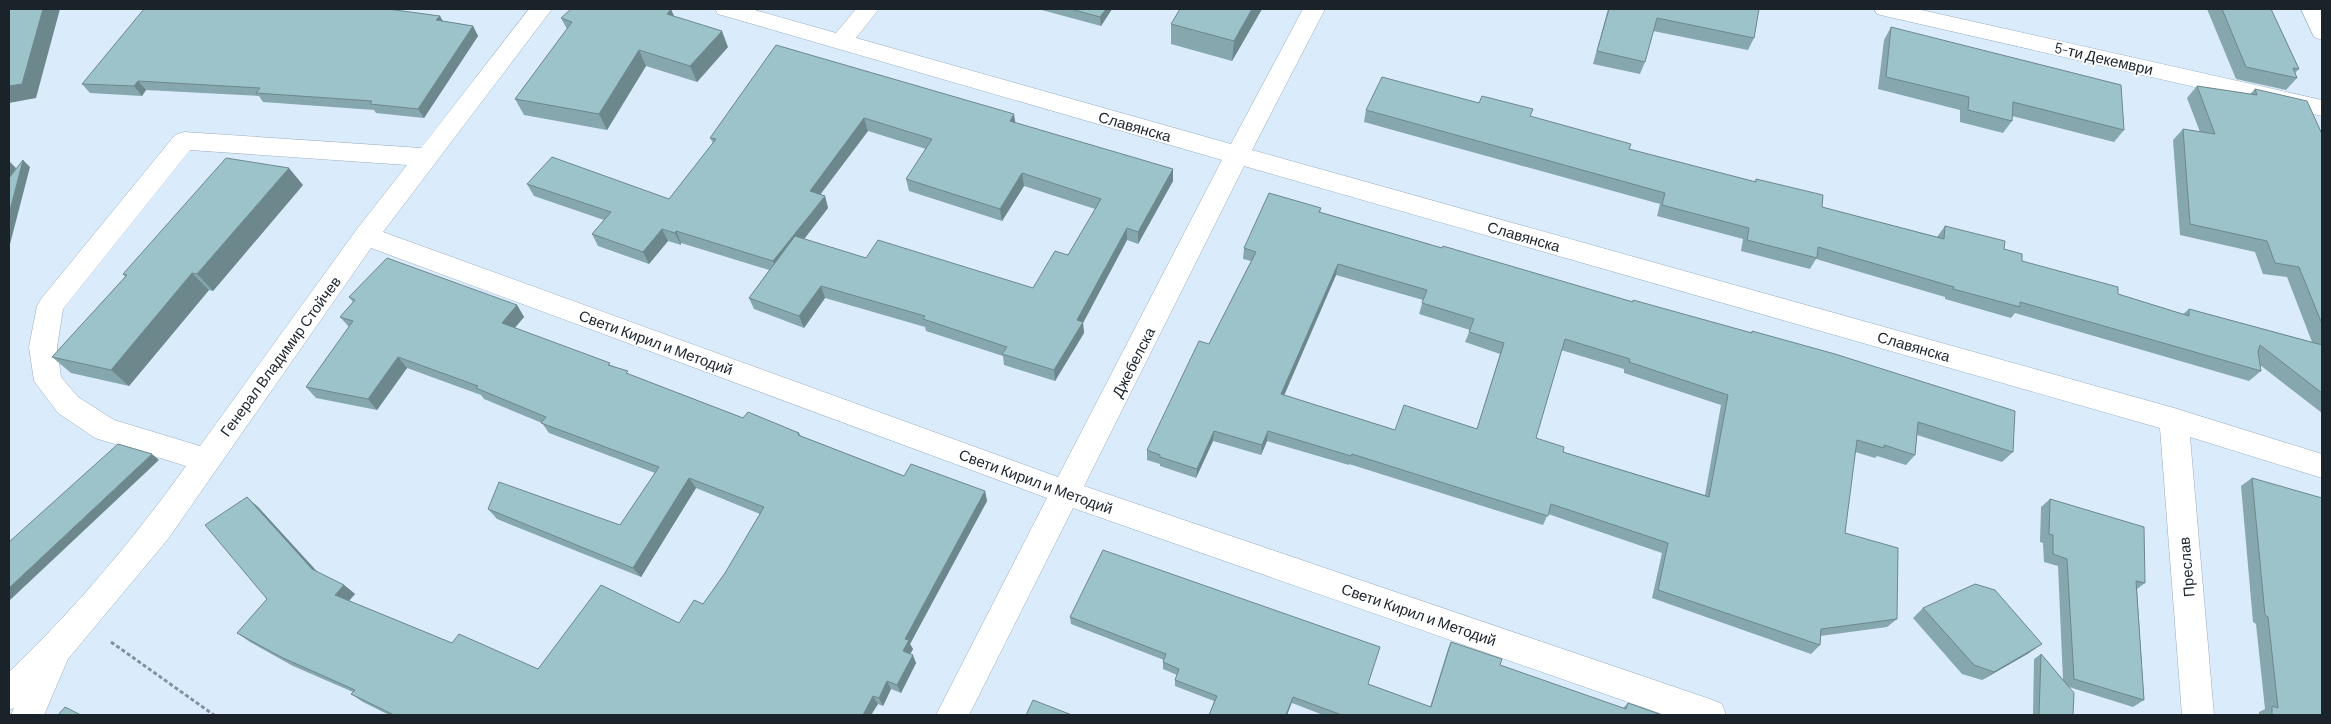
<svg xmlns="http://www.w3.org/2000/svg" width="2331" height="724" font-family="Barlow,sans-serif">
<style>
.lines{fill:none;stroke-linecap:round;stroke-linejoin:round}
.street-casing{stroke:#97acbf;stroke-width:1}
.secondary-casing{stroke:#97acbf;stroke-width:1}
.path{stroke:#83909d;stroke-width:3;stroke-dasharray:4 2.5;stroke-linecap:butt}
.street{fill:#fff;fill-rule:evenodd}
.secondary{fill:#fff;fill-rule:evenodd}
.wall{fill:#86a7ae;fill-rule:evenodd}
.shaded-wall{fill:#6d888d}
.building{fill:#9cc2ca;stroke:#6d888d;fill-rule:evenodd}
.labels{text-anchor:middle;dominant-baseline:central;stroke-width:4;stroke-linejoin:round;paint-order:stroke}
.street-label{font-size:15px;fill:#1a222a;stroke:#fff}
</style>
<rect width="100%" height="100%" fill="#daecfc"/>
<g class="lines">
<defs>
<path id="street" d="M529 9H552L383 232 1058 477 1222 160 718 14 715 9H751L836 33 856 9H879L856 38 1231 144 1303 9H1325L1252 150 2174 408 2322 454V478L2190 437 2214 715H2182L2160 428 1244 166 1084 486 1710 699 1722 704 1726 715H1665L1073 508 969 715H936L1047 498 371 248 168 539 68 659 44 715H11L14 708 9 710V672C74 610 133 540 186 466L95 438 58 413 34 381 29 347 37 306 41 299 175 135 184 132 421 148ZM190 150 407 165 357 229 200 446 114 420 78 397 61 377 57 347 63 309Z
M1874 9H1917L2322 100V116L1885 16 1877 14Z"/>
<path id="secondary" d="M2301 9H2322V40L2314 37Z"/>
</defs>
<!-- street casing -->
<use href="#street" class="street-casing"/>
<!-- secondary casing -->
<use href="#secondary" class="secondary-casing"/>
<!-- path -->
<path class="path" d="M111 642 214 715"/>
<!-- street -->
<use href="#street" class="street"/>
<!-- secondary -->
<use href="#secondary" class="secondary"/>
</g>
<!-- wall -->
<path class="wall" d="M1038 9H1112L1101 26Z
M1180 9H1262L1232 61 1171 44V24Z
M1608 9H1759L1754 38 1748 50 1653 31 1645 62 1640 74 1593 64Z
M2207 9H2271L2299 69 2295 73 2297 78 2286 90 2236 79Z
M440 16 443 21 473 26 478 36 424 118 376 113 374 110 263 102 259 96 146 90 142 96 90 93 82 84Z
M674 16 728 47 697 82 646 66 607 130 524 115 515 99 567 29 561 18Z
M1891 27 2124 130 2114 142 2012 116V121L2003 133 1960 122V110L1878 89 1884 40Z
M776 45 1015 123 1173 169V181L1138 244 1127 240 1083 323 1084 333 1055 381 1004 365 1003 356 926 331 925 327 825 298 804 328 754 309 749 298 769 270 681 243V245L668 241 649 264 598 246 592 234 604 220 534 196 527 184 669 199 713 143 710 138ZM868 131 926 149 906 179 909 191 1002 221 1024 186 1095 209 1068 255 1033 288 866 258 804 239 828 208 825 196 820 194Z
M2197 86 2250 94 2255 89 2322 134V413L2260 365 2261 371 2249 381 2015 313 2011 318 1945 299V297L1816 259 1810 269 1741 251 1743 239 1657 216 1660 204 1364 122 1366 110 1530 116 1629 149 1755 182 1756 179 1822 207 1937 237 1945 226 2004 249 2022 261 2118 294 2183 314 2189 309 2312 342 2287 277 2263 274 2255 252 2180 235 2173 140 2183 129 2200 132 2187 98Z
M303 185 213 291 209 290 129 386 71 373 52 357 125 277 123 274Z
M1321 208 1320 212 1442 248 1633 302 1751 333 1752 331 2013 452 2002 462 1917 435 1915 455 1906 465 1877 456 1875 458 1855 452 1845 533 1897 619 1887 627 1820 636V645L1811 654 1652 598 1662 553 1548 514 1543 525 1349 464V465L1267 441 1261 455 1213 441 1196 478 1160 466V464L1147 460V450L1209 344 1251 261 1243 259 1244 248ZM1336 275 1423 300 1419 314 1470 330 1465 342 1500 354 1477 429 1395 430 1284 395ZM1561 350 1624 369V373L1721 405 1705 495 1563 452 1536 438Z
M349 297 517 305 524 317 515 328 611 365 631 375 743 418 799 433 801 436 904 476 985 491 987 501 910 644 913 649 910 654 916 663 901 693 891 689 883 706 878 704 871 715H389L363 702 351 694 353 692 293 666 250 642 237 633 267 599 258 507 317 572 344 585 355 594 349 601 452 643 538 669 679 623 703 604 725 573 760 514 696 488 641 577 497 519 488 509 620 525 655 473 549 433 542 423 484 399 481 395 407 368 377 410 316 398 306 387 349 327 340 317 353 302Z
M2252 478 2322 715H2259V712L2265 709 2256 624 2253 622 2241 486Z
M2050 499 2145 583 2137 589 2144 700 2133 707 2069 687 2073 715H2033L2034 659 2041 654 2063 680 2058 566 2044 562 2043 543 2040 542 2041 507Z
M1923 608 2029 653 1982 680 1962 674 1913 618Z
M1070 617 1368 684 1430 707 1448 649 1451 642 1500 665 1623 708 1628 703 1662 715H1323L1292 703 1287 715H1209L1214 701 1175 686V680L1177 675 1163 669V662L1164 660 1071 624Z"/>
<!-- shaded-wall -->
<path class="shaded-wall" d="M43 9H60L36 98 9 103V86Z
M671 9 678 25 667 14Z
M1106 9H1112L1101 26 1100 17Z
M1252 9H1262L1232 61 1234 41Z
M440 16 445 26 436 20Z
M473 26 478 36 424 118 418 109Z
M722 31 728 47 697 82 690 66Z
M639 50 646 66 607 130 599 114Z
M138 81 146 90 142 96 134 86Z
M1014 114 1016 127 1010 121Z
M864 118 868 131 814 203 810 191Z
M23 160 30 167 9 248V214Z
M10 162 16 168 9 190V164Z
M289 168 303 185 213 291 197 274Z
M1173 169V181L1138 244V232Z
M1022 173 1024 186 1002 221 1000 209Z
M825 196 828 208 778 273 773 261Z
M1127 228V240L1083 323 1084 333 1055 381 1054 370 1077 320Z
M662 229 668 241 649 264 643 252Z
M676 231 681 243V245L675 233Z
M1338 264 1336 275 1280 405 1281 394Z
M192 273 209 290 129 386 111 370Z
M821 286 825 298 804 328 799 316Z
M517 305 524 317 509 334 502 323Z
M398 357 407 368 377 410 368 399Z
M1214 431 1213 441 1196 478 1197 469Z
M1268 431 1267 441 1261 455 1262 445Z
M152 454 159 460 9 601V588Z
M689 478 696 488 641 577 633 568Z
M985 491 987 501 910 644 913 649 907 660 903 651 905 639Z
M247 497 258 507 324 579 312 569Z
M344 585 355 594 346 604 335 595Z
M2042 644 2029 653 1982 680 1994 672Z
M913 655 916 663 901 693 897 685Z
M887 681 891 689 883 706 879 698Z
M873 696 878 704 871 715H863Z
M1293 697 1287 715H1286Z"/>
<!-- building -->
<path class="building" d="M9 9H43L22 84 9 86Z
M144 9H388L440 16 436 20 473 26 418 109 370 104 372 101 256 93 260 88 138 81 134 86 82 84Z
M571 9H671L667 14 722 31 690 66 639 50 599 114 515 99 572 22 561 18Z
M1071 9H1106L1100 17Z
M1180 9H1252L1234 41 1171 24Z
M1609 9H1759L1754 38 1657 18 1645 62 1597 51Z
M2222 9H2271L2299 69 2293 68 2297 78 2246 67Z
M1891 27 2121 85 2124 130 2013 102 2012 121 1968 110 1969 97 1886 77Z
M776 45 1014 114 1010 121 1173 169 1138 232 1127 228 1077 320 1083 322 1054 370 1002 354 1007 347 923 319 925 316 821 286 799 316 749 298 795 236 866 258 878 240 1033 288 1055 251 1068 255 1101 199 1022 173 1000 209 906 179 932 139 864 118 810 191 825 196 773 261 676 231 675 233 662 229 643 252 592 234 611 212 527 184 552 157 669 199 716 139 710 138Z
M1382 77 1479 103 1482 96 1533 109 1530 116 1631 144 1629 149 1756 182V179L1823 195 1822 207 1944 239 1945 226 2005 241 2004 249 2022 254V261L2118 287V294L2189 316V309L2322 345V393L2260 345 2258 352 2261 371 2020 302V307L1953 289 1954 287 1818 247 1817 258 1747 240 1749 228 1662 205 1665 193 1366 110Z
M2197 86 2257 95 2255 89 2307 101 2322 134V324L2299 267 2275 263 2267 241 2190 224 2183 129 2215 134Z
M226 158 289 168 197 274 192 273 111 370 52 357 127 275 123 274Z
M23 160 9 214V178Z
M1269 193 1321 208 1319 212 1442 248 1443 246 1633 302V300L1752 333V331L1835 354 2015 411 2013 452 1918 422 1915 455 1884 445V448L1857 440 1845 533 1898 548 1897 619 1821 629 1820 645 1658 590 1668 543 1551 504 1548 516 1352 454 1351 456 1268 431 1262 445 1214 431 1197 469 1160 457V455L1147 450 1199 341 1209 344 1256 252 1244 248ZM1338 264 1427 290 1422 303 1474 319 1469 332 1504 343 1477 429 1404 405 1395 430 1281 394ZM1565 339 1630 359 1629 362 1728 395 1709 497 1563 452 1564 447 1536 438Z
M387 258 517 305 502 323 610 363 608 365 628 371 626 373 743 418 748 412 799 433 798 435 904 476 911 464 985 491 905 639 909 640 903 651 913 655 897 685 887 681 879 698 873 696 863 715H394L351 694 355 690 281 657 237 633 267 599 205 525 247 497 312 569 344 585 335 595 452 643 459 634 538 669 601 585 679 623 694 600 703 604 725 573 764 507 689 478 633 568 488 509 499 482 620 525 659 467 541 423 546 417 476 388 478 386 398 357 368 399 306 387 353 321 340 317 355 300 349 297Z
M118 444 152 454 9 588V542Z
M2252 478 2322 498V715H2272V706L2278 708 2268 617 2265 615Z
M2050 499 2144 527 2145 583 2136 581 2144 700 2074 679 2067 559 2053 554V535L2049 534Z
M1103 550 1380 647 1368 684 1431 707 1451 642 1502 659 1500 665 1626 709 1628 703 1662 715H1342L1293 697 1286 715H1209L1217 696 1175 680 1179 669 1163 662 1166 654 1070 617Z
M1975 584 1995 590 2042 644 1994 672 1974 665 1923 608Z
M2041 654 2074 693 2073 715H2039Z
M1033 700 1072 715H1026Z
M65 707 81 715H58Z"/>
<g class="labels">
<!-- street labels -->
<g class="street-label">
<text transform="translate(2104 58) rotate(13)">5-ти Декември</text>
<text transform="translate(1135 126) rotate(16)">Славянска</text>
<text transform="translate(1524 236) rotate(16)">Славянска</text>
<text transform="translate(656 342) rotate(20)">Свети Кирил и Методий</text>
<text transform="translate(1914 346) rotate(16)">Славянска</text>
<text transform="translate(280 356) rotate(-54)">Генерал Владимир Стойчев</text>
<text transform="translate(1133 362) rotate(-63)">Джебелска</text>
<text transform="translate(1036 481) rotate(20)">Свети Кирил и Методий</text>
<text transform="translate(2186 567) rotate(-95)">Преслав</text>
<text transform="translate(1419 614) rotate(19)">Свети Кирил и Методий</text>
</g>
</g>
<!-- border -->
<rect width="2331" height="724" fill="none" stroke="#1a222a" stroke-width="20"/>
</svg>
